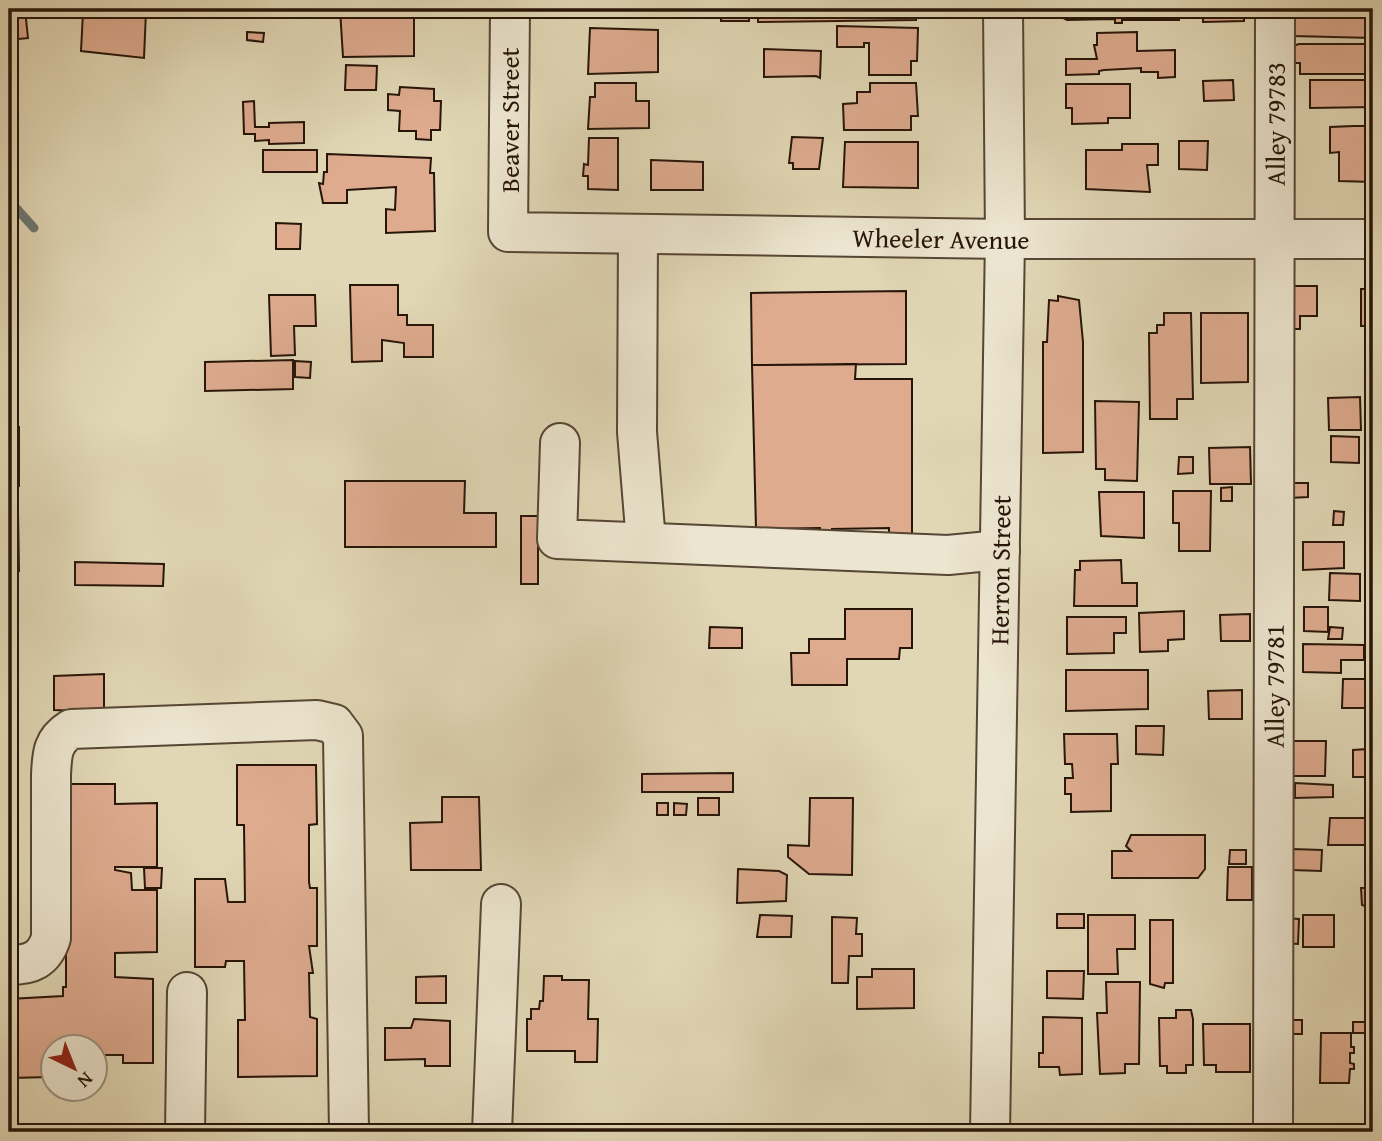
<svg xmlns="http://www.w3.org/2000/svg" width="1382" height="1141" font-family="'Gentium Book Plus',serif">
<style>
.lines{fill:none;stroke-linecap:round;stroke-linejoin:round}
.stream{stroke:#6c7673;stroke-width:9}
.building{fill:#deab8f;stroke:#271509;stroke-width:2}
.minor-casing{stroke:#564634;stroke-width:42}
.minor{stroke:#ece5cf;stroke-width:38}
.labels{text-anchor:middle;dominant-baseline:central;stroke-width:5;stroke-linejoin:round;paint-order:stroke}
.street-label{font-size:26px;fill:#271509;stroke:#ece5cf}
</style>
<rect width="100%" height="100%" fill="#e1d7b5"/>
<filter id="stains"><feTurbulence type="fractalNoise" baseFrequency=".00286" numOctaves="4"/><feColorMatrix values="0 0 0 0 .2 0 0 0 0 .09 0 0 0 0 .02 0 0 0 .5 -.17"/></filter>
<radialGradient id="worn" r=".72"><stop offset=".6" stop-color="#630" stop-opacity="0"/><stop offset="1" stop-color="#630" stop-opacity=".3"/></radialGradient>
<g class="lines">
<!-- stream -->
<path class="stream" d="M9 200 34 228"/>
</g>
<!-- building -->
<path class="building" d="M9 9H25L28 38 9 40Z
M104 9 146 11 144 58 81 51 83 12 104 13Z
M340 9H414V56L343 57Z
M595 9H656V12H595Z
M721 9H749V21H721Z
M758 9H916V20L758 22Z
M1063 9H1179V20H1122V23H1115V19L1067 20 1063 18Z
M1200 9H1244V21L1203 22V11Z
M1373 11V38L1293 36 1292 12Z
M837 26 918 28 917 61H911V75H869V43H864V47H837Z
M590 28 658 30V72L588 74Z
M247 32 264 33 263 42 247 40Z
M1137 32V51L1175 50V77L1158 78V72H1141V68L1104 70 1099 71V74L1066 75V59H1097L1094 45H1097V33Z
M1299 44H1370L1371 74H1300V63H1293V46Z
M764 49 821 51 820 78 816 76 764 77Z
M346 65 377 66 376 90H345Z
M1233 80 1234 100 1204 101 1203 81Z
M1310 80H1373V107L1310 108Z
M595 83H636V101H649V128L588 129 590 97H595Z
M870 83H916L918 116H911V130H844L843 104 857 103V92H870Z
M1066 84H1130V118H1108V123L1072 124V108H1066Z
M400 87 434 89V101H441L440 130H431V140L416 139V131H399L400 111 388 110V94L399 95Z
M254 101 255 127H269V123L304 122V143L269 144V140L255 141V134H244L243 102Z
M1354 126H1373V182L1339 181V152L1330 153V127Z
M792 137 823 138 819 169H793V163H789Z
M589 138H618V190L588 189V176H583L584 164 588 165Z
M1179 141H1208L1207 170 1179 169Z
M845 142H918V188L843 187Z
M1122 144H1158V165H1147L1150 192 1086 189V150H1122Z
M263 150H317V172H263Z
M327 154 431 158 430 173H434L435 231 386 233V209L395 210 396 187 347 190V203H323L319 183 323 184 324 172H327Z
M651 160 703 162V190H651Z
M276 223 301 224 300 249H276Z
M350 285H398V315H407V325H433V357H404V343L382 340V361L352 362Z
M1285 286H1317V316H1300V329H1289Z
M1361 289H1373V329H1365V326H1361Z
M906 291V364L752 365 751 293Z
M269 295H315L316 326H294L295 355 271 356Z
M1058 296 1079 300 1083 342V452L1043 453V342H1047L1049 300 1058 301Z
M1164 313H1191L1193 399H1177V419H1150L1149 333H1157V325H1164Z
M1201 313H1248V382L1201 383Z
M9 352H13V402H9Z
M293 360V389L205 391V362Z
M295 361 311 362 310 378 295 377Z
M856 364 855 379H912V534H889V528L832 529V534H820V528L756 529 752 365Z
M1360 397 1361 430H1329L1328 398Z
M1095 401 1139 402 1137 481 1105 480V469H1096Z
M19 427V486H9V428Z
M1331 436 1359 437V463L1331 462Z
M1250 447 1251 484H1210L1209 448Z
M1179 457H1193V473L1178 474Z
M345 481H465L464 513H496V547H345Z
M1289 483H1308V497L1289 498Z
M1232 487V501H1221V488Z
M1173 491H1211L1210 551H1179V523H1173Z
M1099 492H1144V538L1101 536Z
M9 511H18L19 571H9Z
M1334 511 1344 512 1343 525H1333Z
M521 516H538V584H521Z
M1303 542H1344V568L1303 570Z
M1121 560 1122 583H1137V606H1074L1075 570H1080V561Z
M75 562 164 564 163 586 75 585Z
M1330 573 1360 574V601L1329 600Z
M9 600 18 601V660H9Z
M1304 607H1328V632L1304 631Z
M845 609H912V648H900L899 659H847V685H792L791 653H809V639H845Z
M1184 611V639L1168 640V651L1140 652 1139 613Z
M1250 614V641H1221L1220 615Z
M1067 617H1126V633H1114V653L1067 654Z
M710 627 742 628V648H709Z
M1330 627 1343 628 1342 639H1328Z
M1303 644 1364 645V660H1341V673L1303 672Z
M1066 670H1148V709L1066 711Z
M104 674V712L54 710V676Z
M1343 679H1373V708H1342Z
M9 684 18 685V745H9Z
M1242 690V719H1209L1208 691Z
M1136 726H1164L1163 755 1136 754Z
M1064 734H1117L1118 764H1111V811L1071 812V794H1065V778H1073L1072 764H1065Z
M1368 737H1373V777H1353V750L1368 749Z
M1286 741H1326L1325 776H1286Z
M237 765H316L317 824 309 825V882L310 888H317V946H309L313 973H309L310 1017 317 1019V1076L238 1077V1020H245L244 961H226L225 967H195V879H225L228 902H245L244 825H237Z
M9 766H16V798H9Z
M733 773V792H642V774Z
M1295 783 1333 785V797L1295 798Z
M66 784H115V804L157 803V867H115V870L131 873 132 890H157V952L115 953V977L153 979V1063H123V1055H94V1046H52V1077L9 1078V999L63 996V987H66Z
M442 797H479L481 870H411L410 823 442 822Z
M698 798H719V815H698Z
M810 798H853L852 875 809 874 788 857V845L809 846Z
M9 803H16V832H9Z
M657 803H668V815H657Z
M674 803 687 804 686 815H674Z
M1330 818H1373V845H1328Z
M1131 835H1205V869L1198 878H1112V851H1131L1126 846Z
M1292 849 1322 850 1321 871 1292 870Z
M1230 850H1246V864H1229Z
M9 861H16V892H9Z
M1228 867H1252V900H1227Z
M144 868H162L161 888H145Z
M738 869 779 871 787 875 786 901 737 903Z
M1361 888H1373V926V917H1365V906L1362 905Z
M9 897H16V929H9Z
M1057 914H1084V928H1057Z
M760 915 792 916 791 937H757Z
M1088 915H1135V949H1117L1118 974H1088Z
M1303 915H1334V947H1303Z
M832 917 857 918 856 934H862V956H849L848 983H832Z
M1285 918 1299 919 1298 944 1284 943Z
M1150 920H1173V983H1165L1164 988 1150 984Z
M872 969H914V1008L857 1009V977H872Z
M1047 971H1084L1083 999 1047 998Z
M446 976V1003H416V977Z
M544 976H562V980H589L588 1019H598L597 1062H575V1051H527V1019H531V1009H539L540 1001H543Z
M1106 982H1140L1139 1064H1125V1073L1100 1074 1097 1013H1107Z
M1176 1010H1191L1193 1019V1065H1186V1073H1167V1066H1160L1159 1018H1176Z
M1043 1017 1082 1018V1074L1060 1075 1059 1067H1039V1053H1043Z
M414 1019 450 1021V1066H425V1059L385 1060V1028H411Z
M1283 1020H1302V1034H1284Z
M1353 1022H1365V1033H1353Z
M1203 1024H1250V1072H1216V1065H1204Z
M1321 1033H1351V1047H1354V1053H1350V1063L1354 1064V1069H1350L1349 1083H1320Z"/>
<g class="lines">
<defs>
<g id="minor">
<path id="s1" d="M510 9 508 232 1005 239H1373"/>
<path d="M638 234 637 432 646 542"/>
<path d="M560 443 557 539 948 555 1000 550"/>
<path d="M9 965C31 965 44 960 51 938V775C52 754 52 741 71 729L317 720 334 724 343 736 349 1132"/>
<path d="M185 1132 187 992"/>
<path d="M492 1132 501 904"/>
<path id="s2" d="M990 1132 1005 239 1003 9"/>
<path id="s3" d="M1273 1132 1275 9"/>
</g>
</defs>
<!-- minor casing -->
<use href="#minor" class="minor-casing"/>
<!-- minor -->
<use href="#minor" class="minor"/>
</g>
<g class="labels">
<!-- street labels -->
<g class="street-label">
<text transform="translate(509 120) rotate(-90)">Beaver Street</text>
<text stroke="none"><textPath href="#s3" startOffset="1008">Alley 79783</textPath></text>
<text stroke="none"><textPath href="#s1" startOffset="656">Wheeler Avenue</textPath></text>
<text stroke="none"><textPath href="#s2" startOffset="562">Herron Street</textPath></text>
<text stroke="none"><textPath href="#s3" startOffset="446">Alley 79781</textPath></text>
</g>
</g>
<!-- margin -->
<rect width="1382" height="1141" fill="none" stroke="#e1d7b5" stroke-width="35"/>
<rect x="10" y="10" width="1361" height="1120" fill="none" stroke="#271509" stroke-width="3.5"/>
<rect x="18" y="18" width="1347" height="1106" fill="none" stroke="#271509" stroke-width="2"/>
<!-- north arrow -->
<g transform="translate(74 1068) rotate(137)"><circle r="33" fill="#ece5cf" stroke="#9d9280" stroke-width="2"/>
<path d="M0-5L12 26L0 18L-12 26Z" fill="#8f2418"/>
<text y="-10" font-size="19" font-weight="bold" text-anchor="middle" fill="#271509">N</text>
</g>
<rect width="100%" height="100%" filter="url(#stains)"/>
<rect width="100%" height="100%" fill="url(#worn)"/>
</svg>
